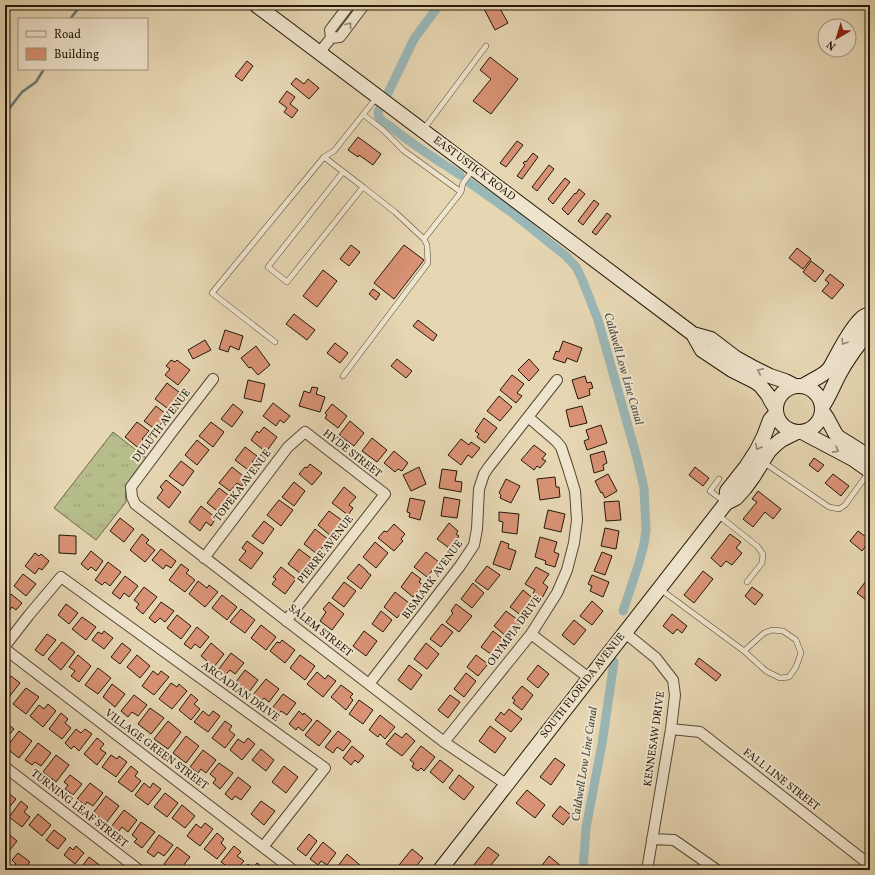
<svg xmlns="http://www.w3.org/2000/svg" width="875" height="875" font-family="Vollkorn,serif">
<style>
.grass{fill:url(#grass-tufts);stroke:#6c6a4a}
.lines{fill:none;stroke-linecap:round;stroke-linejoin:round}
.stream{stroke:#6a7771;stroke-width:2.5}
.canal{stroke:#9ab7b7;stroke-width:9}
.building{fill:#d99275;stroke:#231809}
.lane-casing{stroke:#544833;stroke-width:6}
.street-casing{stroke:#544833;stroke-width:12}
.secondary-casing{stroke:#231809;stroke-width:16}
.lane{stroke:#efe4cd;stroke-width:5}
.street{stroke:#efe4cd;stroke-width:10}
.secondary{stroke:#efe4cd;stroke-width:14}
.oneway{stroke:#938875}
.labels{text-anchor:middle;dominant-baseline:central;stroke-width:4;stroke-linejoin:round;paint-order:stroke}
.street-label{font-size:11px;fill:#231809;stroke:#efe4cd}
.water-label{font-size:12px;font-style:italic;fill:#4d5046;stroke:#efe4cd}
</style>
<defs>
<pattern id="grass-tufts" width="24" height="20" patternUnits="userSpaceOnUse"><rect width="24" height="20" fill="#b6bd8b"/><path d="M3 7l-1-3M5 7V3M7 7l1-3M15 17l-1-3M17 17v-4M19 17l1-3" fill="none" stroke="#9ca277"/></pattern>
</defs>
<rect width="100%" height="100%" fill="#e6d6b2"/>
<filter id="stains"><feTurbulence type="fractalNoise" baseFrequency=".005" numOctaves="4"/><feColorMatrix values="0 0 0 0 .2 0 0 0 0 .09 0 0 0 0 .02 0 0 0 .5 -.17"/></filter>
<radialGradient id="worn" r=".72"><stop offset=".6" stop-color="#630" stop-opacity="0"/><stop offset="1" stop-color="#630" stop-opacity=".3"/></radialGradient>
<!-- grass -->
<path class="grass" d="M113 432 146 458C135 473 123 482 126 502L96 540 54 508Z"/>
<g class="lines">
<!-- stream -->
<path class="stream" d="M70 19 78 9 83 5
M5 114 22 92 36 82 44 69"/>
<!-- canal -->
<path class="canal" d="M387 95 414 39 439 5
M380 108C378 111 377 113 379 117 381 121 387 124 391 127 413 145 437 160 460 175
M470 183 511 212 566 256 576 267 582 279 598 320 637 458 644 488 646 530 644 544 639 563 623 611
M583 870 586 828 602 744 614 662"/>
</g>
<!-- building -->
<path class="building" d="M482 5H498L508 23 495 30Z
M490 57 518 79 491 114 473 101 491 79 480 70Z
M247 61 253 66 242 81 235 76Z
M296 78 304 84 308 79 319 88 309 99 291 84Z
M287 91 295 97 290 104 298 110 292 118 284 112 287 108 279 102Z
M358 137 381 154 373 165 359 155 358 157 348 150Z
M517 141 523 145 506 167 500 163Z
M533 153 538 157 522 179 517 176 525 165 523 163 525 161 526 162Z
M549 165 554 169 537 191 532 187Z
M565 178 570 182 553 204 548 199Z
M579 189 585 194 568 215 562 209 575 193 576 194Z
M594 200 599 204 583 225 578 221Z
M607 213 611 216 596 235 592 232Z
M351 245 360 252 349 266 340 259Z
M404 245 424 260 394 299 374 283Z
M797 248 811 259 803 269 789 258Z
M811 261 824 271 815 282 803 272Z
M323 270 337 281 317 307 303 296Z
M830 274 844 285 832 299 822 291 829 283 825 280Z
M373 289 380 294 376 300 369 294Z
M294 314 315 330 307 340 286 324Z
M418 320 437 335 433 341 413 326Z
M225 330 243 336 239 350 230 346 228 352 219 349Z
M205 340 211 350 193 359 188 350Z
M563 341 582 348 577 362 567 358 565 363 553 359 556 351 559 352Z
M335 343 348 353 340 363 327 353Z
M256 346 270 365 258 375 251 367 249 368 241 358Z
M397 359 412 371 406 378 391 366Z
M529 359 539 370 529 381 518 370Z
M171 360 175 362 177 360 190 370 178 385 165 375 170 369 166 366Z
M512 375 524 384 517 393 522 396 516 403 500 390Z
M585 376 587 383 591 382 593 388 589 389 590 395 578 399 572 380Z
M248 380 265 384 261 402 244 398Z
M167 383 179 392 173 401 177 404 171 411 155 399Z
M312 387 318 388 316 394 325 397 320 412 299 406 304 391 310 393Z
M499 396 512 407 500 421 487 411Z
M273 403 290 416 284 423 280 420 276 426 263 416Z
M233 404 243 412 232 427 221 419Z
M332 404 347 416 338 428 325 418 327 415 325 413Z
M156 406 166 414 163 417 165 419 156 430 144 421Z
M582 406 587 423 570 427 566 410Z
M484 418 497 428 485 443 477 437 479 434 475 431Z
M350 421 364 433 354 446 339 435Z
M137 422 149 431 142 439 147 443 141 450 125 437Z
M211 422 224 432 213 447 199 436Z
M601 425 607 443 587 450 584 441 589 439 586 430Z
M264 427 277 437 266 452 251 440 257 431 259 433Z
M372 438 387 450 377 462 362 451Z
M461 439 469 445 471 442 480 448 472 458 468 455 461 465 448 455Z
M197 440 209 450 197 465 185 455Z
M534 445 546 454 542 459 546 461 540 468 537 466 534 470 521 460Z
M245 447 257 456 252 462 257 466 252 473 235 460Z
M394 451 408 463 402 471 398 469 395 472 384 463Z
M604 451 607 463 603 465 604 470 594 473 590 455Z
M814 458 824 465 818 472 809 465Z
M181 461 194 471 183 486 169 476Z
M310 464 322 473 312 485 299 474 305 467 307 468Z
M232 467 247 479 242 486 237 483 230 491 219 483Z
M419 467 426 484 411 491 403 475Z
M695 467 709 478 703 486 689 475Z
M442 469 457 471 455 481 462 482 461 492 439 488Z
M608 474 617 491 605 498 602 492 601 493 595 481Z
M833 474 849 486 841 496 825 483Z
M555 477 556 487H559L560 497 540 500 537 479Z
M506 479 520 486 511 503 500 498 501 495 499 493Z
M166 480 181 492 169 508 157 498 163 490 160 487Z
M294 482 305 491 294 506 282 497Z
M344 487 356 497 349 505 353 508 348 515 332 503Z
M219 488 232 498 220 513 207 503Z
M758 491 781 509 773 519 765 512 753 527 743 519 757 502 752 499Z
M444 497 460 500 457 518 441 516Z
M410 498 425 501 420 520 409 517 410 513 407 512Z
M279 500 293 510 281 526 267 515Z
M619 501 621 520 606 521 604 502Z
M201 506 216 518 211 526 206 522 200 531 189 522Z
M548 510 565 514 561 532 544 528Z
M329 511 343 521 331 536 318 525Z
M499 512 519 514 517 534 502 532 503 522 499 521Z
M120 518 134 529 124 542 110 531Z
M264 521 274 529 263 544 252 536Z
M449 523 458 531 456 534 459 536 449 548 437 539Z
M394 524 405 534 401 539 403 541 394 551 378 538 384 531 387 532Z
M605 528 619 531 616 549 601 546Z
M315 529 329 540 317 554 304 544Z
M858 531 870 540 862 551 850 541Z
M142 534 149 540 146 543 155 550 145 562 130 550Z
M730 534 741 542 736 548 742 553 732 565 726 561 721 567 711 558Z
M59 535 76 536V554L59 553Z
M540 537 557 542 554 552 559 554 555 567 545 564 546 561 535 557Z
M247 541 263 553 251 569 239 560 246 551 242 548Z
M501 541 509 544 508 548 516 551 510 570 493 564Z
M375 542 388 553 376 568 363 557Z
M161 549 176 561 171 568 166 565 163 569 152 560Z
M299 549 312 559 301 574 288 564Z
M91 551 103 561 96 571 91 567 88 570 81 564Z
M426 552 439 562 427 577 414 567Z
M602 552 612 556 605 575 594 571Z
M35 553 39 556 41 554 49 561 42 570 39 568 35 574 25 566Z
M108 562 121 572 110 586 105 582 102 585 95 580Z
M181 564 189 570 186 573 195 580 185 592 169 580Z
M359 564 367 571V572L371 575 361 589 347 578Z
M487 566 500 575 488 590 475 581Z
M281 567 296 579 285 594 272 584 276 579 273 577Z
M536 567 549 574 543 583 548 587 542 598 533 593 535 590 525 584Z
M703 571 713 579 694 603 684 595Z
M412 572 421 579 419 582 423 585 413 597 401 587Z
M23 574 36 584 26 596 14 586Z
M592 575 609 582 603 597 590 591 592 586 588 584Z
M125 576 138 586 129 597 124 593 120 599 112 593Z
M198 581 207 588 209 585 218 592 205 607 189 594Z
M866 581 870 584V603L857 593Z
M344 582 356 591 344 607 332 598Z
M473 583 484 593 472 608 461 599Z
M144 587 157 597 143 614 136 608 139 604 134 600Z
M752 587 763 595 755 605 745 596Z
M523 590 535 600 529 608 532 611 526 619 510 607Z
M395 592 409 603 397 618 384 607Z
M11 594 22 603 16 610 12 607 9 611 5 608V601Z
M222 595 237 607 227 620 212 608Z
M592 601 603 611 592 625 580 616Z
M161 602 174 611 165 622 160 618 155 623 149 618Z
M329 602 344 614 332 630 320 621 326 612 323 609Z
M66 604 78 613 69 624 58 615Z
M456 604 472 616 459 632 446 622 453 613 451 611Z
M241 609 255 620 245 633 230 622Z
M381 611 392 620 383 632 372 624Z
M506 611 522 623 517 630 513 627 506 636 494 626Z
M672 614 687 626 682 633 677 629 673 634 663 626Z
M177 615 191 626 181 639 167 628Z
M82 617 96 627 86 640 72 629Z
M574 620 586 630 574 645 562 635Z
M442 624 453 632 441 647 430 639Z
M261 625 276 637 266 650 251 638Z
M197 627 209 637 200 648 195 644 191 649 184 644Z
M104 631 113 638 104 649 92 640 98 632 102 634Z
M364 631 377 641 366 656 353 646Z
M493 631 507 642 495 657 481 647Z
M47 634 56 640 43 656 35 650Z
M282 640 295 650 285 663 270 651 277 642 280 643Z
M62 642 75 652 61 670 48 659Z
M122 643 131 650 120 664 111 657Z
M211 643 224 654 214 667 201 656Z
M426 643 439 654 427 669 414 659Z
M231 653 244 663 235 674 230 670 225 675 218 670Z
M78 655 91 666 79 682 71 676 75 671 69 667Z
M137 655 150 666 140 678 127 667Z
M300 655 315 666 305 680 290 668Z
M476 655 488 664 478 676 467 667Z
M699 658 721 675 716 681 695 664Z
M409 665 422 675 411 690 398 680Z
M538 665 549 674 538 688 527 679Z
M98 668 111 678 98 694 85 685Z
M245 670 258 680 249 692 236 682Z
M153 671 158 675 161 671 169 677 154 695 142 686Z
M317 672 325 679 328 675 336 681 323 697 307 684Z
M466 673 476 681 464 697 454 689Z
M11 676 20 683 5 702V684Z
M266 679 279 689 269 702 264 698 260 702 252 696Z
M171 683 177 687 179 684 187 691 172 709 159 699Z
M112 684 125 694 115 707 103 697Z
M341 685 353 694 350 697 353 700 346 710 331 697Z
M522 686 533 695 522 710 513 703 515 700 512 698Z
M26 688 39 697 26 714 13 704Z
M191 694 198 700 194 704 200 709 191 720 179 710Z
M283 694 296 703 287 715 281 711 277 716 270 711Z
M134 695 147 705 138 716 132 712 128 717 121 711Z
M450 695 460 702 448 718 438 710Z
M359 700 373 710 363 724 349 714Z
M48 704 56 711 43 727 30 716 39 705 44 709Z
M150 708 164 718 151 734 138 724Z
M509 709 522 719 511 732 495 720 501 712 504 715Z
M203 711 209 716 213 711 220 716 208 732 194 722Z
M299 711 303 715 304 713 312 720 303 731 298 727 296 730 289 724Z
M61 713 68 719 65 723 71 728 62 739 49 729Z
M380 715 395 727 385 739 380 734 378 737 369 730Z
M317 720 331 731 319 746 305 735Z
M168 721 181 732 168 749 154 739Z
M225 721 232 726 229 730 235 735 225 748 212 738Z
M5 722 14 729 5 740Z
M490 726 506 738 495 753 479 741Z
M76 729 81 733 85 729 92 734 79 751 74 746 71 749 65 743Z
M19 731 32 741 19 758 6 748Z
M338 731 351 741 343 751 337 747 333 753 325 747Z
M395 733 402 738 406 733 415 741 402 756 386 744Z
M186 736 199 746 186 763 173 753Z
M97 738 104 744 100 749 106 753 97 765 84 754Z
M248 738 255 744 242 760 230 750 238 739 244 743Z
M38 743 51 753 41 766 35 762 32 765 25 760Z
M352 746 364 756 358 763 355 760 351 765 343 758Z
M421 746 435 757 424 771 421 768 418 771 412 767 414 763 410 760Z
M261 749 274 760 266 771 252 760Z
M203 750 216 760 206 773 201 769 198 773 190 767Z
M56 755 69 765 56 782 43 772Z
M111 755 117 759 119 756 127 762 116 777 102 767Z
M555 758 565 765 551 785 540 777Z
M440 760 453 770 443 783 430 772Z
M219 763 233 773 220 789 213 783 216 779 210 774Z
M131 766 138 772 135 776 141 781 132 792 118 782Z
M284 766 298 777 286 793 272 782Z
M70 775 82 784 73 795 65 789 68 785 64 782Z
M459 775 474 787 464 800 449 788Z
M238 777 251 787 241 800 235 796 232 800 225 794Z
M90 783 103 793 93 806 87 802 85 805 77 799Z
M144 783 150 788 153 783 161 789 148 805 135 795Z
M527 790 545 805 535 818 516 803Z
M8 793 16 799 7 810 5 809V796L6 797Z
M165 793 178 803 167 817 154 807Z
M106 796 119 806 106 823 93 813Z
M21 801 28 807 24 812 30 817 22 827 9 817Z
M261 801 275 811 264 825 251 814Z
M182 805 195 816 185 828 172 818Z
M560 806 571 815 563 825 552 816Z
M124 810 137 820 128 832 122 827 118 832 111 827Z
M38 814 51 825 42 836 29 825Z
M141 822 155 832 142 848 134 842 137 839 132 835Z
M205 823 213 829 200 846 187 836 196 824 201 828Z
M54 830 66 839 58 849 46 840Z
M5 831 17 841 5 856Z
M217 833 224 839 221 843 226 848 217 859 204 849Z
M309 834 317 841 306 856 297 849Z
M159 835 173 845 164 856 158 852 154 857 147 852Z
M323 842 336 853 327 865 321 861 318 865 310 859Z
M76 846 84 853 75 864 64 855 70 847 73 850Z
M234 846 241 852 237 856 244 861 236 870H232L221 862Z
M177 847 190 857 180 870H171L164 864Z
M488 847 499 855 487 870H478L473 866Z
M412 849 423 858 413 870 408 869 395 870Z
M18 853 30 862 23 870H17L13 867 16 864 12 860Z
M347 854 360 865 356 870H335Z
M549 856 566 870H543L540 868Z
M89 857 102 867 100 870H82L80 869Z
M257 863 264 868 263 870H243L248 864 253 868Z"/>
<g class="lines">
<defs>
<path id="lane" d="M364 115 383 130 403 150 461 192
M423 130 486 46
M324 157 363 187 287 282 268 267 343 172
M363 187 395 212 424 239
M275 342 212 293 324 157 334 151 377 97
M343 376 428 263 427 245 424 239 461 192 463 183 473 170
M763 462 829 507 839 509 845 505 869 472
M719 479 710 491 725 502
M718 515 757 546 763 554 762 563 747 582
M660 589 744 651 766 671 780 678 789 677 796 667 801 653 796 640 783 631 772 630 764 633 744 651"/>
<path id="street" d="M331 38 330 30 349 5
M319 53 331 38 340 37 364 5
M213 379 175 428 131 487 132 497 135 504 444 742 506 784
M204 558 288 447 305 432 385 494 286 621
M624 632 656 658 673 680 675 695 671 729 647 870
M531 634 589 678
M5 646 29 615 61 577 325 768 263 847
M5 649 293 870
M369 684 460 566 474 545 477 529 479 489 484 474 488 468 557 380
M671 729 700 732 870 865
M444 742 531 634 557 593 567 570 574 543 577 520 575 491 568 468 561 447 556 441 528 417
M5 767 139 870
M652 839 674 840 717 870"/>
<path id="secondary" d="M256 5 693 334 711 339 736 358 754 368 770 376 785 381 795 386
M693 334 702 350 732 370 754 381 760 385 768 395 771 401 776 409
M803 386C811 380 822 377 829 369 832 365 834 360 837 355 843 344 852 327 862 318 864 316 867 315 870 314
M776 409a23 23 0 1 1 46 0a23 23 0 1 1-46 0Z
M822 407C830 396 834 383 841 371 849 356 860 343 870 329
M822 411 827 418 835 433 838 437 870 457
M802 432 853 459 870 471
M726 503 727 491 746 467 757 450 764 436 770 420 776 413
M440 870 726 503 736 498 745 488 753 477 769 451 775 445 781 440 797 432"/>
</defs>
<!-- lane casing -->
<use href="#lane" class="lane-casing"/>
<!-- street casing -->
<use href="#street" class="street-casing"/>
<!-- secondary casing -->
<use href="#secondary" class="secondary-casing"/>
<!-- lane -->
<use href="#lane" class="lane"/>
<!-- street -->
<use href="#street" class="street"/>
<!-- secondary -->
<use href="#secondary" class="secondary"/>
</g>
<!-- one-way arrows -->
<defs><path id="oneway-chevron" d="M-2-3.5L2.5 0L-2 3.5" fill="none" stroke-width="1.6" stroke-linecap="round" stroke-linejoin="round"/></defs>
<g class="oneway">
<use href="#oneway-chevron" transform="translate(349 25) rotate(-53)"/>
<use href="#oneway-chevron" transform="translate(844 342) rotate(122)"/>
<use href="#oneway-chevron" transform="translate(760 371) rotate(-155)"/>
<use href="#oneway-chevron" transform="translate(758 447) rotate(119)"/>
<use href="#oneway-chevron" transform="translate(836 450) rotate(28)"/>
</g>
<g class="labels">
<!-- street labels -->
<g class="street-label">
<text transform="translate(474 169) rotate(37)">EAST USTICK ROAD</text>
<text transform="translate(162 426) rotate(-53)">DULUTH AVENUE</text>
<text transform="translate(352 454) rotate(38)">HYDE STREET</text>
<text transform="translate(243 486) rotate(-53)">TOPEKA AVENUE</text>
<text transform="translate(326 550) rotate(-52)">PIERRE AVENUE</text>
<text transform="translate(433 580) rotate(-54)">BISMARK AVENUE</text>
<text transform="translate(320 631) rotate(38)">SALEM STREET</text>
<text transform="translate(515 631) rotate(-54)">OLYMPIA DRIVE</text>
<text transform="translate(583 686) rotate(-52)">SOUTH FLORIDA AVENUE</text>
<text transform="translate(240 692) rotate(36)">ARCADIAN DRIVE</text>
<text transform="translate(655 739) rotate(-82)">KENNESAW DRIVE</text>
<text transform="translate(156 750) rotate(37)">VILLAGE GREEN STREET</text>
<text transform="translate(781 780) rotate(38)">FALL LINE STREET</text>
<text transform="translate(79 809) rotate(38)">TURNING LEAF STREET</text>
</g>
<!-- water labels -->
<g class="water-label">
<text transform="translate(623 369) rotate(74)">Caldwell Low Line Canal</text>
<text transform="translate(585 764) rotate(-81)">Caldwell Low Line Canal</text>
</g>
</g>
<!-- margin -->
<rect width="875" height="875" fill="none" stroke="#e6d6b2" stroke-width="20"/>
<rect x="6" y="6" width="863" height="863" fill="none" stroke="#231809" stroke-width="2"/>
<rect x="10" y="10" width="855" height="855" fill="none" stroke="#231809"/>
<!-- legend -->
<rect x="18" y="18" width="130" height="52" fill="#efe4cd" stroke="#9d927f"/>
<rect x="26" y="31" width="20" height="6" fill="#efe4cd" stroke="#9d927f"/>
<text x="54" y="38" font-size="12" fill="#231809">Road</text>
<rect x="26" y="48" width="20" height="12" fill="#d99275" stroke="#9d927f"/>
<text x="54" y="58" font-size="12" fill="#231809">Building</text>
<!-- north arrow -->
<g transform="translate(837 38) rotate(218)"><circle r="19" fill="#efe4cd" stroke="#9d927f"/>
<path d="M0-3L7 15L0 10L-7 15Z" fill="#8f2418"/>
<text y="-6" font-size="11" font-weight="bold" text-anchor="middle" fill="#231809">N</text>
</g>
<rect width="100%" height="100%" filter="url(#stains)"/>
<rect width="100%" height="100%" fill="url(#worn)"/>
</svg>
